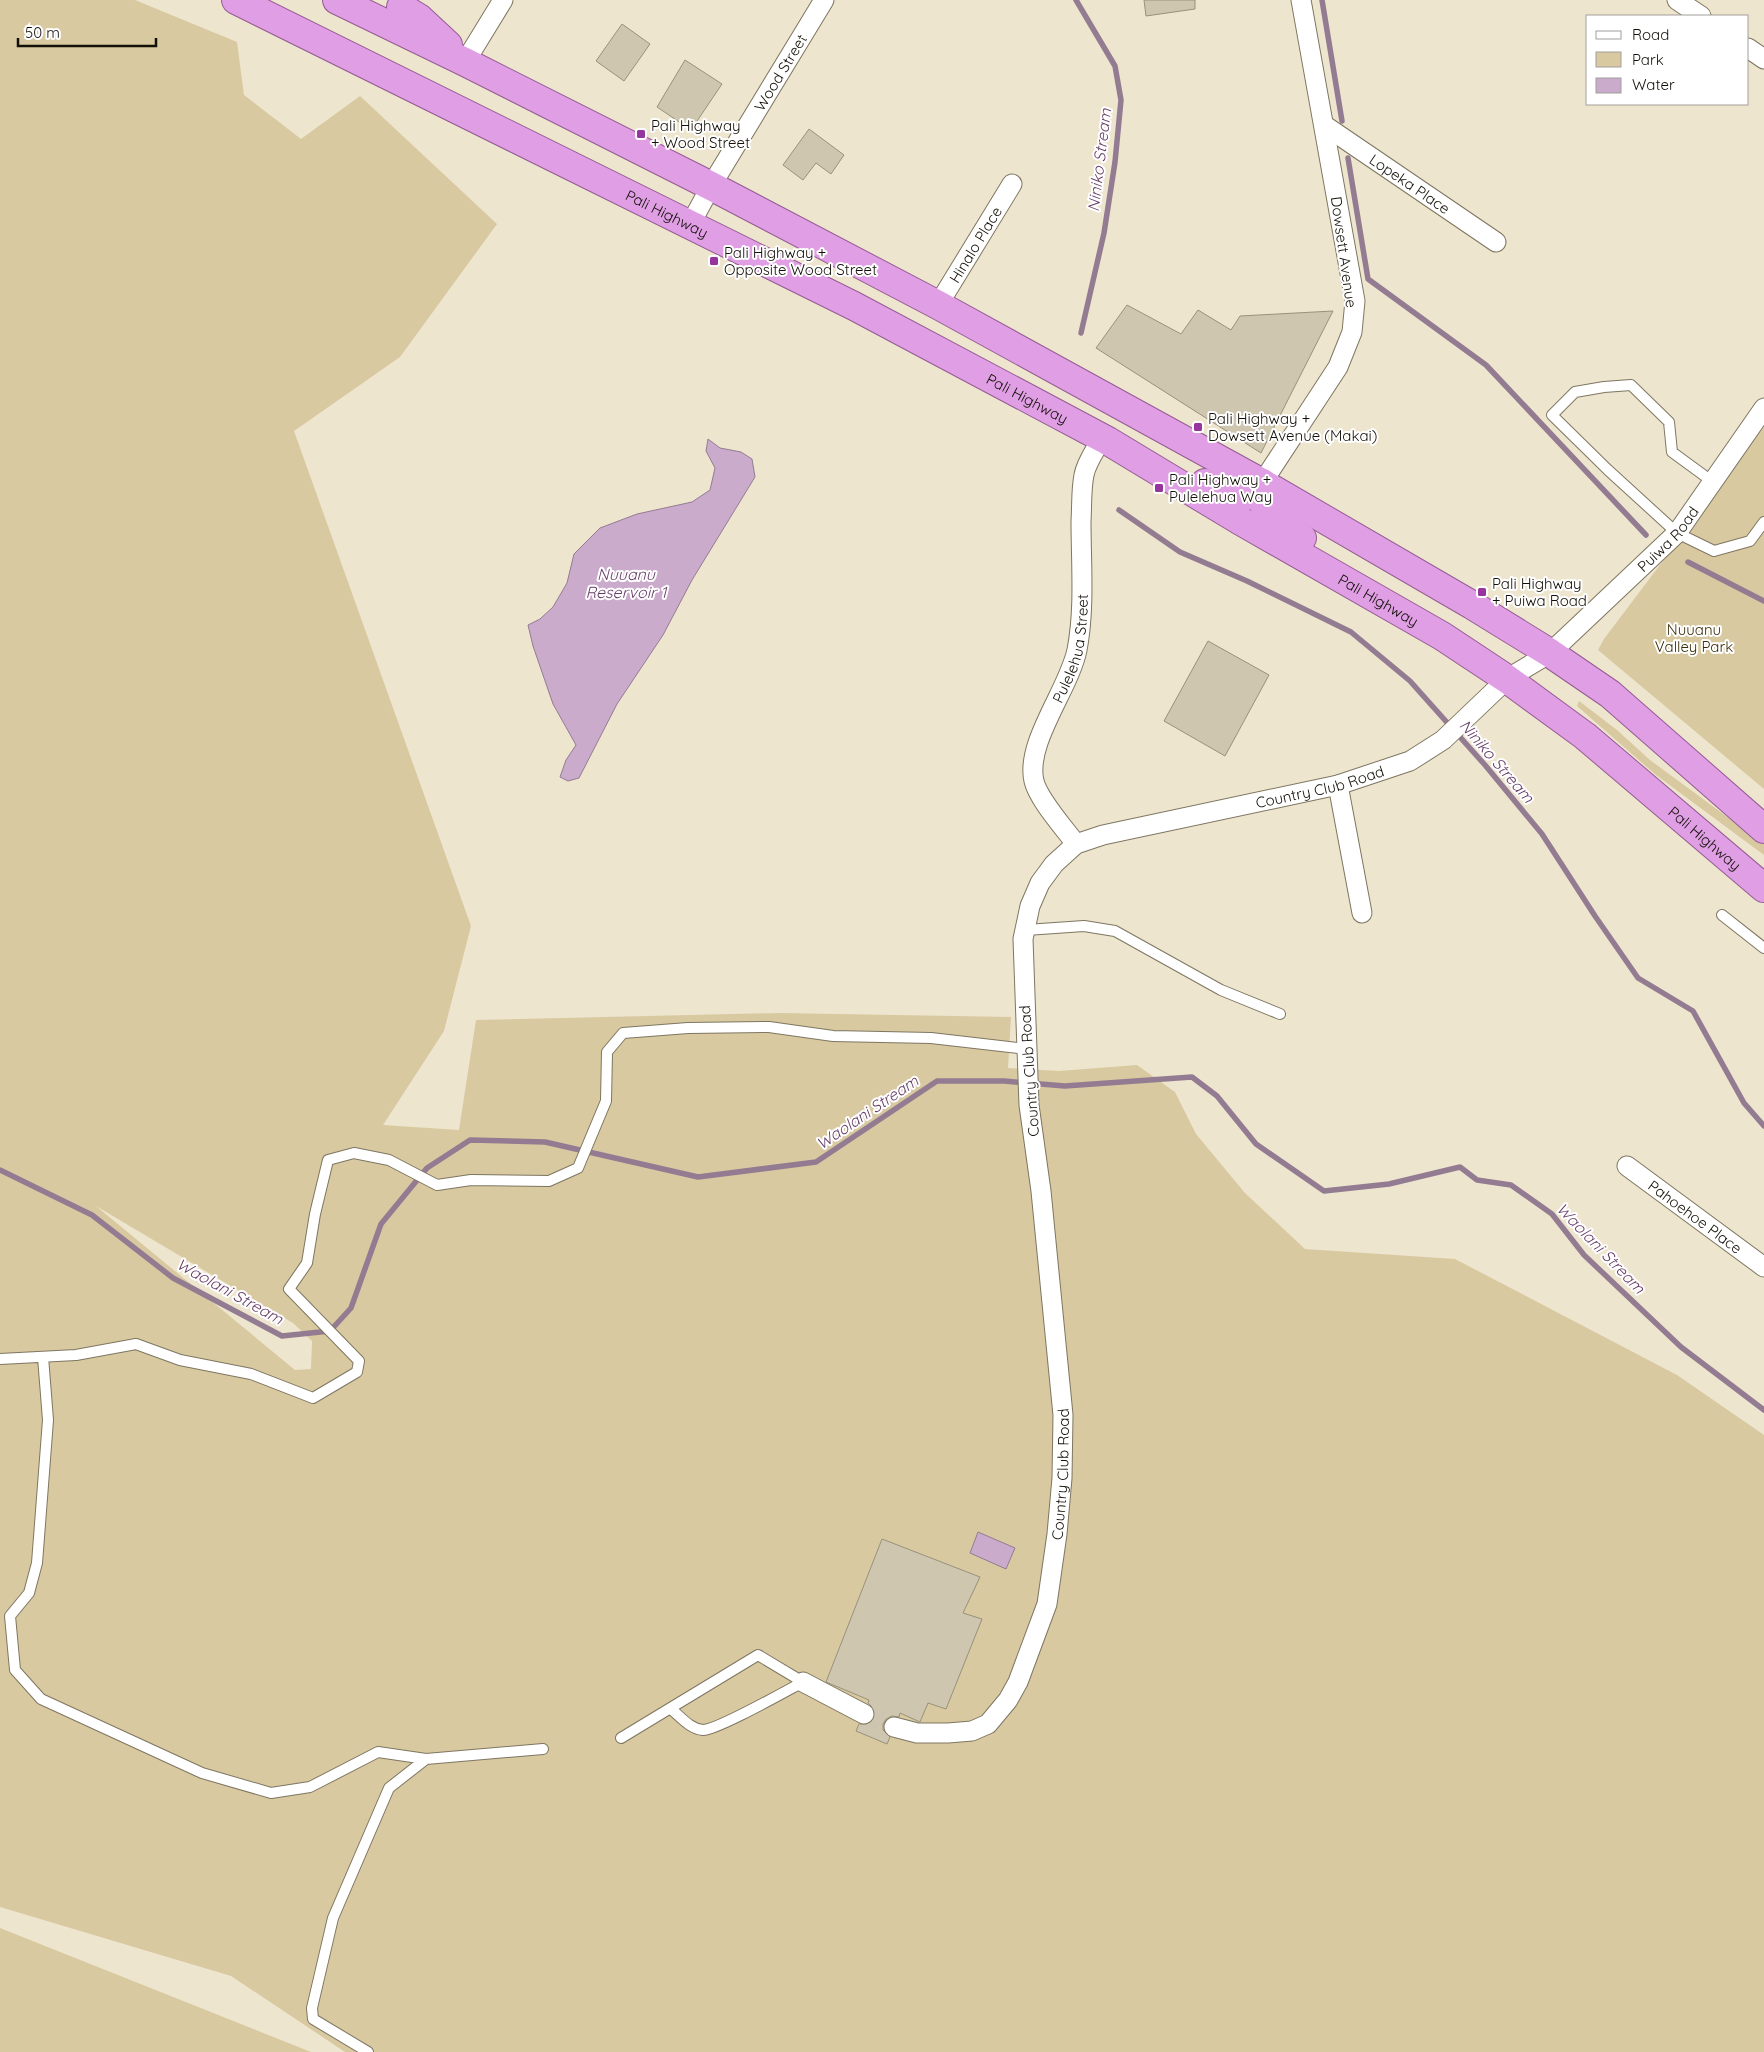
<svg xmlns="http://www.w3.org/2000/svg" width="1764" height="2052" font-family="Quicksand,sans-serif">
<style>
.green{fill:#d8c9a1;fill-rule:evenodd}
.water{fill:#caabcc;stroke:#937c91}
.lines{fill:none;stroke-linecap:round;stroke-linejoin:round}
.stream{stroke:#937c91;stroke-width:5.5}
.building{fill:#cec6af;stroke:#99917c}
.minor-tunnel{stroke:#cdc5b0;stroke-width:19;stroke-dasharray:19 9;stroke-linecap:butt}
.service-casing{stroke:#7e7661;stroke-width:12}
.minor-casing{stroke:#7e7661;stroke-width:21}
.trunk-casing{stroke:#945c93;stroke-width:30}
.service{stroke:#fff;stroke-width:10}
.minor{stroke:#fff;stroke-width:19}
.trunk{stroke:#e09ee4;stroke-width:28}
.poi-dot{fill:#95359d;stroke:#fff;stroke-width:2}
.labels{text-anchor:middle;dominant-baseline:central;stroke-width:4;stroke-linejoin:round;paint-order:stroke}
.street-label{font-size:15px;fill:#131008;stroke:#fff}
.poi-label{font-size:15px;fill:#131008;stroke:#fff;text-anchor:start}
.park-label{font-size:15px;fill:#382c09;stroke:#fff}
.water-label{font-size:16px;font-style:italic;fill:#683e6a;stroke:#fff}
</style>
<rect width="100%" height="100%" fill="#eee5ce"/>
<!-- green -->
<path class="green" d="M0 0H135L237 42 244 95 301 139 360 96 497 224 400 357 294 431 471 926 444 1031 383 1125 459 1130 476 1020 779 1013 1011 1017 1008 1068 1059 1071 1137 1065 1175 1092 1196 1134 1245 1193 1305 1249 1455 1259 1677 1375 1764 1435V2052H345L231 1976 0 1907ZM96 1206 293 1323 312 1341 311 1369 295 1370Z
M1764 427V789L1598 650 1604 639Z
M1579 701 1617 730 1650 760 1764 844V855L1656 775 1577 706Z
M0 1928 311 2052H0Z"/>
<!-- water -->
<path class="water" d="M708 439 720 448 741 452 752 459 755 477 692 580 663 635 617 704 579 778 568 781 560 777 566 760 576 745 553 704 533 646 528 625 540 619 553 607 567 583 574 554 600 528 637 514 692 502 710 490 715 468 706 451Z
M978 1532 1015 1548 1006 1569 970 1553Z"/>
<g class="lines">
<!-- stream -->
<path class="stream" d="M1076 0 1115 66 1121 100 1115 162 1104 233 1081 333
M1322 0 1342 121
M1348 158 1368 279 1486 365 1646 535
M1119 510 1180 552 1247 581 1351 632 1410 681 1485 765 1542 834 1595 916 1638 978 1693 1011 1744 1103 1764 1126
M1688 562 1764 601
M0 1170 92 1215 173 1278 282 1336 330 1331 351 1308 381 1224 427 1168 470 1140 545 1142 698 1177 816 1162 937 1081H1004L1065 1086 1192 1077 1217 1096 1256 1144 1324 1191 1389 1184 1460 1167 1477 1180 1511 1185 1552 1214 1584 1255 1681 1347 1764 1410"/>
</g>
<!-- building -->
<path class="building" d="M1144 0H1195V9L1146 16Z
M622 24 650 44 624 81 596 61Z
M685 60 722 84 691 130 657 107Z
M809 129 844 155 831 174 816 163 803 180 783 165Z
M1127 305 1181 334 1198 310 1231 330 1240 316 1333 311 1261 453 1096 348Z
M1208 641 1269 675 1225 756 1164 721Z
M882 1539 980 1577 963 1613 982 1619 946 1709 928 1703 920 1722 900 1713 899 1717 892 1716 886 1719 883 1724V1730L890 1737 887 1744 856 1731 859 1724H870L874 1719 875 1713 873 1708 868 1703 869 1700 826 1682Z"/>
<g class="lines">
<!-- minor-tunnel -->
<path class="minor-tunnel" d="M864 1714 894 1727"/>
<defs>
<path id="service" d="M1713 482 1672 452 1669 422 1631 385 1604 387 1575 392 1552 415 1608 470 1677 533 1714 551 1750 541 1764 522
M1722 915 1764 948
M1026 930 1084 926 1115 931 1221 990 1280 1014
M43 1357 48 1420 37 1563 29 1593 10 1616 15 1670 41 1699 202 1773 271 1793 310 1787 378 1752 426 1759
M0 1359 76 1355 136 1344 180 1360 251 1374 313 1398 357 1372 359 1361 289 1289 307 1263 315 1214 328 1160 354 1153 389 1160 437 1185 471 1180 549 1181 578 1168 606 1101 607 1052 623 1033 688 1028 769 1027 833 1036 931 1038 1026 1049
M671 1709C681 1717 690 1729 703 1730 717 1730 786 1691 803 1682
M621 1738 758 1655 803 1682
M368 2052 313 2019 312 2008 333 1918 389 1788 426 1759 543 1749"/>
<g id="minor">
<path d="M1677 0 1701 16"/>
<path d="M1748 48 1764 59"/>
<path d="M465 62 503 0"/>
<path id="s1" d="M1324 125 1496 242"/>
<path id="s2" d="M691 223 711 186 824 0"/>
<path id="s3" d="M938 305 1012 184"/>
<path d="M1262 483 1338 367 1352 332 1355 301 1301 0"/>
<path d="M1338 785 1362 913"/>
<path id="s4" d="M1076 844C1065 829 1038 799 1034 781 1025 743 1069 689 1077 650 1085 608 1081 563 1081 521 1082 506 1081 490 1084 475 1086 463 1096 449 1102 438"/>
<path id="s5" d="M1627 1166 1764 1267"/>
<path d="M803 1682 864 1714"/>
<path id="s6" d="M894 1727 917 1733H948L972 1731 988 1724 1008 1700 1018 1682 1047 1604 1057 1534 1062 1478 1063 1415 1041 1191 1029 1105 1023 939 1030 906 1040 883 1054 864 1076 844 1103 835 1338 785 1410 761 1443 740 1507 679 1550 653 1677 533 1764 408"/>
</g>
<g id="trunk">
<path id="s7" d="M236 0 854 306 1108 441 1239 520 1442 636 1507 679 1585 736 1764 888"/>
<path d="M337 0 465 62 711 186 938 305 1262 483 1472 605 1550 653 1610 694 1764 829"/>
<path d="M401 7 419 18 448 45"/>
<path d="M1205 483 1234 497 1247 496 1262 483"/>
<path d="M1262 483 1265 509 1278 524 1302 538"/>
</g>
</defs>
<!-- service casing -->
<use href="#service" class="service-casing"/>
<!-- minor casing -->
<use href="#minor" class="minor-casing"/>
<!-- trunk casing -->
<use href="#trunk" class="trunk-casing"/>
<!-- service -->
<use href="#service" class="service"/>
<!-- minor -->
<use href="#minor" class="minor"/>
<!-- trunk -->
<use href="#trunk" class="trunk"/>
</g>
<!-- markers -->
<g class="poi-dot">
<rect x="636" y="129" width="10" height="10" rx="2.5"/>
<rect x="709" y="256" width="10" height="10" rx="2.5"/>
<rect x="1193" y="422" width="10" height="10" rx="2.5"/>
<rect x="1154" y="483" width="10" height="10" rx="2.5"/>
<rect x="1477" y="587" width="10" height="10" rx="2.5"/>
</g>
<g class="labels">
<!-- street labels -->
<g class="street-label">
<text stroke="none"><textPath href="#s2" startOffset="175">Wood Street</textPath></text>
<text stroke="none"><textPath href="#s1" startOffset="104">Lopeka Place</textPath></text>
<text stroke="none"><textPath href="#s7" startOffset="481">Pali Highway</textPath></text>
<text stroke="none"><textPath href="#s3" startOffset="71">Hinalo Place</textPath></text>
<text transform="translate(1344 252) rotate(82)">Dowsett Avenue</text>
<text stroke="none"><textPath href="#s7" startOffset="886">Pali Highway</textPath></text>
<text stroke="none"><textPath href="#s6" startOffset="1698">Puiwa Road</textPath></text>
<text stroke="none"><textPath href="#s7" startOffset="1291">Pali Highway</textPath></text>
<text stroke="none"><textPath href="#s4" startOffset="216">Pulelehua Street</textPath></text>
<text stroke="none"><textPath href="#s6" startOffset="1262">Country Club Road</textPath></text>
<text stroke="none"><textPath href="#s7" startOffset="1696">Pali Highway</textPath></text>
<text transform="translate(1029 1071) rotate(-94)">Country Club Road</text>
<text stroke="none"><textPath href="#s5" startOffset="85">Pahoehoe Place</textPath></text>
<text stroke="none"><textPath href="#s6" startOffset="362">Country Club Road</textPath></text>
</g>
<!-- poi labels -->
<g class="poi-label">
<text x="651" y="125">Pali Highway<tspan x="651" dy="17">+ Wood Street</tspan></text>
<text x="724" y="252">Pali Highway +<tspan x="724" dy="17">Opposite Wood Street</tspan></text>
<text x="1208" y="418">Pali Highway +<tspan x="1208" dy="17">Dowsett Avenue (Makai)</tspan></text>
<text x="1169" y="479">Pali Highway +<tspan x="1169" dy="17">Pulelehua Way</tspan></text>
<text x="1492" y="583">Pali Highway<tspan x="1492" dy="17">+ Puiwa Road</tspan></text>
</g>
<!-- park labels -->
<g class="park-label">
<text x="1694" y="629">Nuuanu<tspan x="1694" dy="17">Valley Park</tspan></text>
</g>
<!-- water labels -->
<g class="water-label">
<text transform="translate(1099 160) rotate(-83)">Niniko Stream</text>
<text x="626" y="574">Nuuanu<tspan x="626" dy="18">Reservoir 1</tspan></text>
<text transform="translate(1497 761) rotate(49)">Niniko Stream</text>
<text transform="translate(867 1112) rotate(-34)">Waolani Stream</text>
<text transform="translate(1601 1248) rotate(46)">Waolani Stream</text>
<text transform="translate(230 1291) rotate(29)">Waolani Stream</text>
</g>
</g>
<!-- legend -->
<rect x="1586" y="15" width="162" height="90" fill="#ffffff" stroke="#a19f9c"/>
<rect x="1596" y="31" width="25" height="8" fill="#ffffff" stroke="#a19f9c"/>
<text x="1632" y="40" font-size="15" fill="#131008">Road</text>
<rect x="1596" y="52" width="25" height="15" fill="#d8c9a1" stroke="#a19f9c"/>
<text x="1632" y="65" font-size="15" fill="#131008">Park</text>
<rect x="1596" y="78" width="25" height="15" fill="#caabcc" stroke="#a19f9c"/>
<text x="1632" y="90" font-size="15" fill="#131008">Water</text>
<!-- scale -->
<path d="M18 38v8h138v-8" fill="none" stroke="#131008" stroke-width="2.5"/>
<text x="25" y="38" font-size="15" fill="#131008" stroke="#ffffff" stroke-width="4" paint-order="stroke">50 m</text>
</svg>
